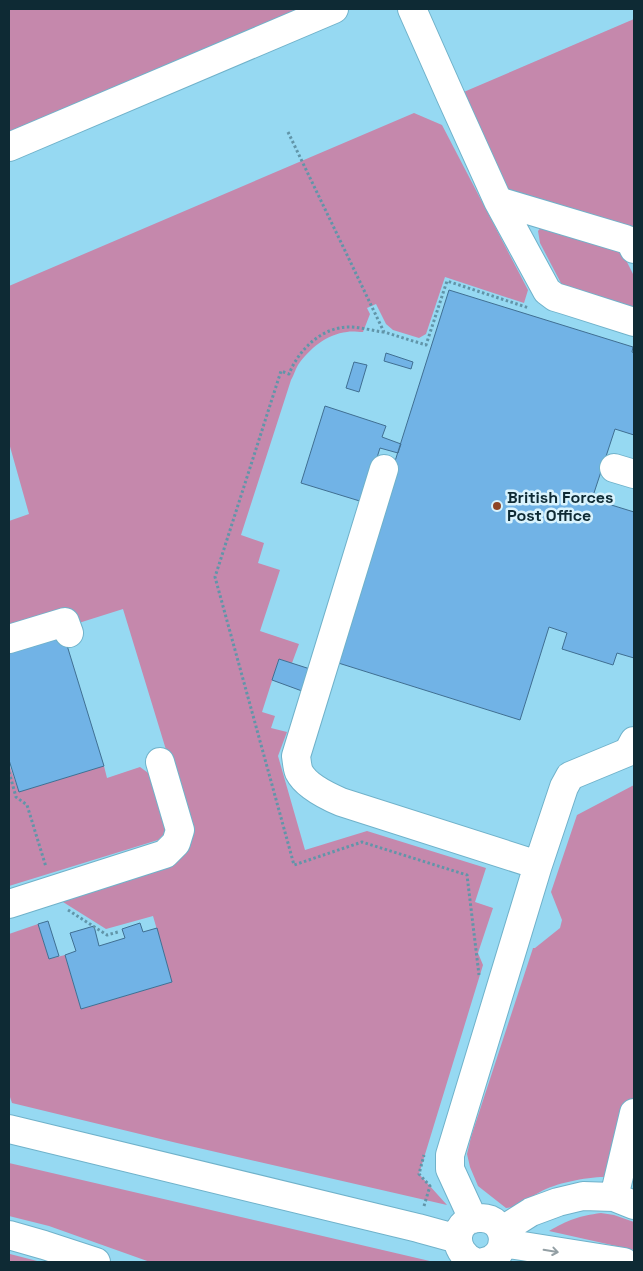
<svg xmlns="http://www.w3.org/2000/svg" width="643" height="1271" font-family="'Space Grotesk',sans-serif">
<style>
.green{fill:#c588ac}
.building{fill:#71b3e6;stroke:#406f92}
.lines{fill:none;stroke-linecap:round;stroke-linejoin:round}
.minor-casing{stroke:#70b2ca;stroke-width:30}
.path{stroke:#6195a9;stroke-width:3;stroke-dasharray:2.5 2.5;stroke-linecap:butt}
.minor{stroke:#fff;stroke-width:28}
.oneway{stroke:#939fa4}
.poi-dot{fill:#8e4526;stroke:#d9f3fd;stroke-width:2}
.labels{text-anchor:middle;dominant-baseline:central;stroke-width:5;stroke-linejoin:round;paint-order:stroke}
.poi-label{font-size:16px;font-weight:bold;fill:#0e2a34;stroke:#d9f3fd;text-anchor:start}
</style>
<rect width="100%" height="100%" fill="#96d9f2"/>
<!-- green -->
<path class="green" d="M9 9H298L9 132Z
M634 19V237L510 194 459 94Z
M414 113 442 125 528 290 524 303 445 277 426 334 419 338 393 330 386 324 376 304 367 308 370 314 363 332C358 332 352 331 347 332 327 334 309 349 298 365 295 370 294 375 291 380L241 535 264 543 258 563 280 570 260 631 299 644 292 663 279 659 262 712 275 716 271 728 287 732 278 756 305 850 367 831 486 868 475 902 493 908 478 953 483 965 419 1174 447 1205 177 1143 12 1103 9 1094V934L38 924 49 959 65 955 81 1009 172 982 153 916 106 929 63 902 60 892 171 857 189 825 123 609 9 645V521L29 514 9 443V286Z
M543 225 621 250 634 276V311L563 287 540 243 538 231Z
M9 764 19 792 104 766 107 778 140 767 151 775 168 830 158 840 9 886Z
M634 785V1182C625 1180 617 1178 608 1177 590 1176 555 1183 540 1192 526 1199 522 1207 506 1208L478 1186 470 1167 467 1154 471 1137 533 948H535L560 928 562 920 551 892 577 815Z
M9 1163 434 1262H150L49 1226 9 1216Z
M601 1213 614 1215 634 1222V1250L549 1231C568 1220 579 1216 601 1213Z
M10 1254 41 1262H9Z"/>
<!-- building -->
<path class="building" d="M449 290 633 347 632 352 634 353V435L615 429 592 499 634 512V658L617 653 613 665 562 649 567 633 549 627 520 720 332 661Z
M386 353 413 362 411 369 384 361Z
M354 362 367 365 359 392 346 388Z
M325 406 386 426 382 437 401 444 398 453 380 448 363 502 301 483Z
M62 629 104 766 19 792 9 760V646Z
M279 659 310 669 302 691 272 680Z
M48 921 59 956 49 959 38 924Z
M140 923 143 932 157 928 172 982 81 1009 65 955 76 951 70 933 94 926 99 946 125 938 122 929Z"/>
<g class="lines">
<defs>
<path id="minor" d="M412 9 451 97 498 201 547 291 555 297 565 300 634 322
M9 147 334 9
M498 201 625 239 630 241 634 249
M614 468 634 474
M384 469 296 756C297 762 297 767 299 772 306 786 327 796 341 802L538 865
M9 639 65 622 69 633
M9 904 165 854 176 843 180 830 160 762
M9 1129 418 1228 458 1239
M614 1197 634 1113
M473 1219 450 1169V1155L538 865 564 787 570 776 628 752 634 741
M501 1231 531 1212 558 1202 583 1196 614 1197 634 1205
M9 1235 44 1245 96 1262
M503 1243 624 1262
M475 1262C450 1252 453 1217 481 1218 508 1218 511 1256 484 1262"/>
</defs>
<!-- minor casing -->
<use href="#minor" class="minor-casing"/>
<!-- path -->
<path class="path" d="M288 132 384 332 426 345 447 281 529 308
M384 332C373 331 361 327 349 327 322 327 299 349 289 374L281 371 215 577 294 865 362 842 467 875 479 975
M9 772 16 797 27 805 46 867
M68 910 107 935 118 932
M424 1206 430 1186 419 1174 424 1155"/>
<!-- minor -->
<use href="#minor" class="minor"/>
</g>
<!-- one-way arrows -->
<defs><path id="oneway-shaft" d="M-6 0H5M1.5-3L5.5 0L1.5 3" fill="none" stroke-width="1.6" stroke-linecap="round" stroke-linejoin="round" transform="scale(1.25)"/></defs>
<use class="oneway" href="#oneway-shaft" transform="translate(551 1251) rotate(9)"/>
<!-- markers -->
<circle class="poi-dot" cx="497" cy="506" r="5"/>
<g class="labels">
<!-- poi labels -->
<g class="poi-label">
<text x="507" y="497">British Forces<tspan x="507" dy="18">Post Office</tspan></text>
</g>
</g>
<!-- border -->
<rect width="643" height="1271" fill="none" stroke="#0e2a34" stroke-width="20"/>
</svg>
